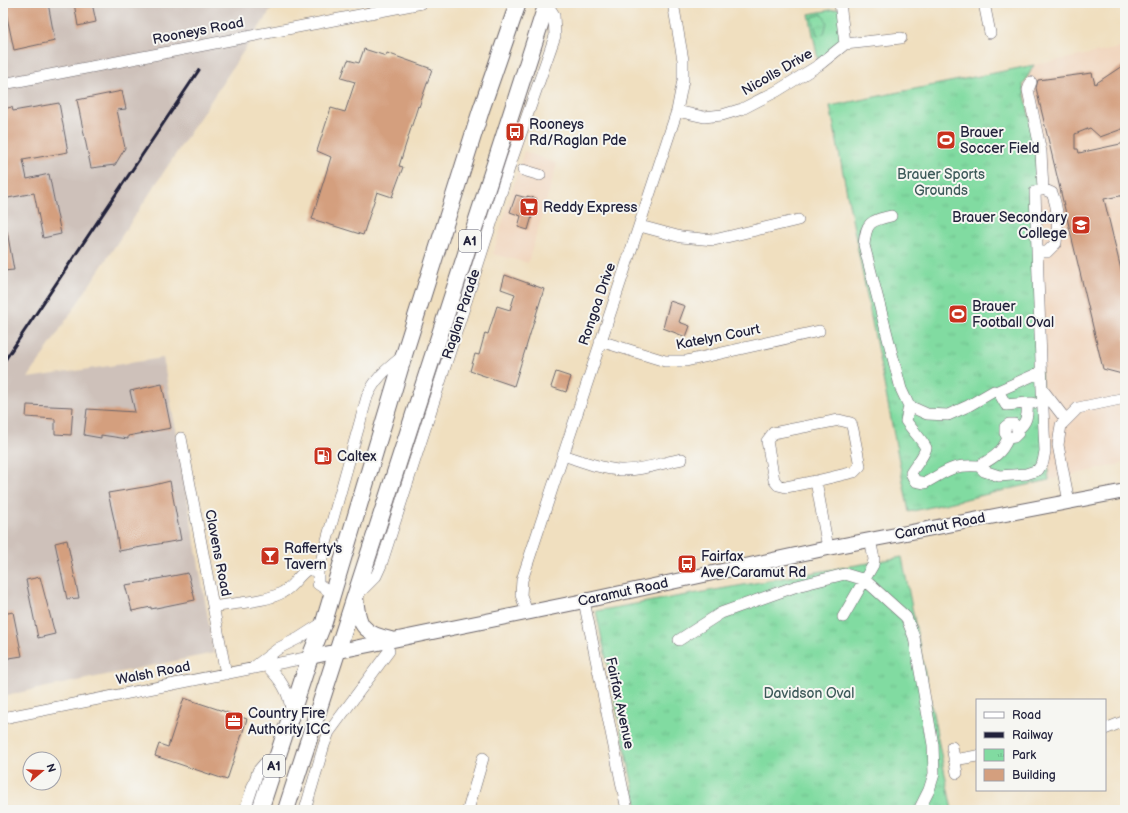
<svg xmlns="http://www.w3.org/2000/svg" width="1128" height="813" font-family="'Balsamiq Sans',sans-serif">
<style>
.built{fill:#f1d5bd}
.industrial{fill:#cec1ba}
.grass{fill:#81dba1;stroke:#527e6e}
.park{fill:url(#park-tufts);stroke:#527e6e}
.building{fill:#d49f7e}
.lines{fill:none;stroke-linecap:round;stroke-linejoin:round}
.minor-casing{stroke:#6a6469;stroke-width:12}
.major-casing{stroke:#6a6469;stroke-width:16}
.highway-casing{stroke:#6a6469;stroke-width:18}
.minor{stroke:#fff;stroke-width:11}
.major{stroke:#fff;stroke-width:14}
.highway{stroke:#fff;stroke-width:16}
.rail{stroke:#22223b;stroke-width:3}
.labels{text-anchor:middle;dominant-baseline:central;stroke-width:4;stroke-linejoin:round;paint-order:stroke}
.shield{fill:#f6f6f2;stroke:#626272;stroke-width:1}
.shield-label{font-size:13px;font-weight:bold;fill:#22223b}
.street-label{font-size:14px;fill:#22223b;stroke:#f6f6f2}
.poi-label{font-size:14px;fill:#22223b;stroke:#f6f6f2;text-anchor:start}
.park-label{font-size:14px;fill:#3e5a5a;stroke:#f6f6f2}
</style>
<defs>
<pattern id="park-tufts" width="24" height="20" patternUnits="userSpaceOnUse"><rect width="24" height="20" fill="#81dba1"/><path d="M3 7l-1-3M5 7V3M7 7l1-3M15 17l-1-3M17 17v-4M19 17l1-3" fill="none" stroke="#6fbc8c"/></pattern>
</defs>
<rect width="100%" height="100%" fill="#f6f6f2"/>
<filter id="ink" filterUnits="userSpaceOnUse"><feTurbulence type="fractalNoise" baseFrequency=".025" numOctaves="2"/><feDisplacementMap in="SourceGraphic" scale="8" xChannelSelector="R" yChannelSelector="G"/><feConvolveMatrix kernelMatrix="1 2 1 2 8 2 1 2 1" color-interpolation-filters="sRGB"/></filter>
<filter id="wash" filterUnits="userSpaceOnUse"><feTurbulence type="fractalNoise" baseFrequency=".012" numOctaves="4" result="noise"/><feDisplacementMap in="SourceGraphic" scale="16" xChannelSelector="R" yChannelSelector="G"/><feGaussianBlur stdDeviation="0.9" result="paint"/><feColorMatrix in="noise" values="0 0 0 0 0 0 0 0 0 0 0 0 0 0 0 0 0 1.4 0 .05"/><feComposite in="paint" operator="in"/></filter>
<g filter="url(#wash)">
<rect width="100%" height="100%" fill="#f0dfbf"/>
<!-- built -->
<path class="built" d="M1125 47V463L1049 480 1043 407 1023 85 1034 65Z
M524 151 557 164 528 263 493 254Z"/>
<!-- industrial -->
<path class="industrial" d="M3 3H273L274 5 28 378 163 358 214 653 3 696Z"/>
<!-- grass -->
<path class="grass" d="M841 8 845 44 819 65 809 14Z"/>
<!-- park -->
<path class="park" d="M822 14 827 22 824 34 817 35 812 17Z
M1034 65 1023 85 1036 150 1041 372 1049 480 909 512 830 106Z
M902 557 952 810H638L596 611Z"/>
<g id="blocks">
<!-- building -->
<path class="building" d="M4 3H48L55 41 14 50Z
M74 3H92L96 22 78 26Z
M364 49 386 56 387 53 432 69 419 107 418 106 399 166 403 167 392 197 377 192 363 235 312 219 331 157 317 151 331 108 345 112 355 82 341 78 348 60 359 63Z
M1125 64V128L1100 137 1090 128 1075 134V149H1078L1079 153 1125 143V195L1104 199 1125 286V366L1122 374 1103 369 1036 88 1038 80 1092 73 1095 84Z
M122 91 126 109 117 110 125 148 115 165 91 168 77 100Z
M59 103 68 152 23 160 27 179 49 174 61 234 43 238 34 193 3 199V173H6L3 160V109L12 107 13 111Z
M516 195 527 198V196L537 199 528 230 518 227 521 216 510 212Z
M7 231 14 270 3 271V232Z
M505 275 544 289 514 386 470 371 475 354 479 355 485 333 488 334 497 306 510 310 515 294 501 289Z
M670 301 685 306 679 322 690 326 686 337 663 328Z
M556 372 571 377 566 392 551 387Z
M162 384 171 428 128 436V439L101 435V438L84 435 87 409 135 412 130 391Z
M27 405 73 407 71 435 55 434V419L26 417Z
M170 481 181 540 119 551 115 524 108 493 150 486Z
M67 540 79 598 67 599 55 543Z
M188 573 195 600 151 609V607L132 611 125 585 152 581V580Z
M40 577 55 634 38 638 26 580Z
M13 612 22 656 3 659V614Z
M184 698 247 719 227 780 155 756 159 744 168 747Z"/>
</g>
</g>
<g filter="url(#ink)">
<use href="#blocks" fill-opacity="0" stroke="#6a6469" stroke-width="1"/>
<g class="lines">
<defs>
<path id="minor" d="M984 3 990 33
M845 44 901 38
M1031 82 1028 90 1041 152 1043 189
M3 84 422 3
M677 111 704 117 722 115 742 109 777 91 819 65 845 44 840 3
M523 170 540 175
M891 216C870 221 866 222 864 245L901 389 909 406 927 414 948 415 968 406 994 391
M640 226 681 237 714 240 798 220
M1037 252H1047L1056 243C1058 224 1059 211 1052 193L1043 189 1035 192 1042 389 1066 420
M600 341 665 361H686L819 331
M1027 403 1006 405 998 391 1041 372
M909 406 906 421C912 430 921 438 926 448 923 458 916 464 911 473L915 481 925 483C947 471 952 464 979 466
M1017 430C1027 423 1028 415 1027 403H1033
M181 438 226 674
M1008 438 1005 433V427L1009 424H1014L1017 428 1018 433 1014 437 1008 438C1001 454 993 458 979 466L984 471 999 476 1026 474 1038 470 1043 462 1045 451 1042 389
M563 455C582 461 601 469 620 470 640 471 662 463 682 459
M816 481 854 472 860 466 853 430 851 423 839 420 773 433 767 441 774 480 778 485 786 487 816 481 828 548
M1069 502 1058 445 1061 425 1078 408 1125 398
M332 593 318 584V572L367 397C375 378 387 369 403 356
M357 595 376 576 381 565 512 159 555 36 554 15 547 4
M584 601 627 810
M213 607C233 603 267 602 283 592 294 586 298 575 308 569L318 572
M527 612 521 595 522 580 677 111 683 80V60L673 3
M843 617 873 565 874 559 870 540
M679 640 721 613 797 586 845 574 865 580 906 617 914 637 933 745 934 774 929 790 919 810
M267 666C280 679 289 691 291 710
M254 667 279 648 299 638 324 622
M3 718 310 657
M1105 729 1125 721
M952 747 957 773
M954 760 977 756
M245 810 258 771 264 764 278 754
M305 810 324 745 329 732 389 651
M468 810 483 758"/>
<path id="major" d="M356 596C358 625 362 633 391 639
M310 657 584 601 828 548 1125 491"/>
<path id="highway" d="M260 810 310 657 324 622 404 355 481 110 518 3
M286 810 547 3"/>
</defs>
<!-- minor casing -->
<use href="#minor" class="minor-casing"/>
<!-- major casing -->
<use href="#major" class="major-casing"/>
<!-- highway casing -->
<use href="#highway" class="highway-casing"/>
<!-- minor -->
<use href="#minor" class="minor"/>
<!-- major -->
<use href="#major" class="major"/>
<!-- highway -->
<use href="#highway" class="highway"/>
<!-- rail -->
<path class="rail" d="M3 363 199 70"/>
</g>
</g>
<!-- icons -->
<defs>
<symbol id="bus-square" viewBox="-11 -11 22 22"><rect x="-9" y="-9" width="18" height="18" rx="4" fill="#c8321e" stroke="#f6f6f2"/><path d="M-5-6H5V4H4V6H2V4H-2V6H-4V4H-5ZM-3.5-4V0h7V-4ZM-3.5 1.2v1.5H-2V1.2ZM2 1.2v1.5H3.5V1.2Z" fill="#fff"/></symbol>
<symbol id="stadium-square" viewBox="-11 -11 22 22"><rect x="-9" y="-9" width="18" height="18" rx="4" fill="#c8321e" stroke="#f6f6f2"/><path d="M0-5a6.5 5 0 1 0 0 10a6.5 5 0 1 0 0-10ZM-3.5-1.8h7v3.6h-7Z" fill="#fff"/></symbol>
<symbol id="supermarket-square" viewBox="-11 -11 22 22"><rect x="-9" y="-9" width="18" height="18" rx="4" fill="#c8321e" stroke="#f6f6f2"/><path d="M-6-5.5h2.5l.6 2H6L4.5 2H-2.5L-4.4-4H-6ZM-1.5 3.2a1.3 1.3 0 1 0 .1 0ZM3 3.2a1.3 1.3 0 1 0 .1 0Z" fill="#fff"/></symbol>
<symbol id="university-square" viewBox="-11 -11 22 22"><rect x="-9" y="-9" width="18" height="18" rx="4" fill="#c8321e" stroke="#f6f6f2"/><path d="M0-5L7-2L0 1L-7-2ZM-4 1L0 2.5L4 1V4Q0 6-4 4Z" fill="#fff"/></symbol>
<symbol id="fuel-square" viewBox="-11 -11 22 22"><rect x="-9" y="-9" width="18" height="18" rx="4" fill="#c8321e" stroke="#f6f6f2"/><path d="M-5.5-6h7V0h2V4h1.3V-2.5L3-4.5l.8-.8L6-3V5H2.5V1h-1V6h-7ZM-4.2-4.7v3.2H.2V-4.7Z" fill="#fff"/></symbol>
<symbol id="bar-square" viewBox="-11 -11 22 22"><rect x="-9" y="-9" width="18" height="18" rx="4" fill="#c8321e" stroke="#f6f6f2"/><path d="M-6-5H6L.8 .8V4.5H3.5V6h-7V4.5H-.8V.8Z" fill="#fff"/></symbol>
<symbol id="office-square" viewBox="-11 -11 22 22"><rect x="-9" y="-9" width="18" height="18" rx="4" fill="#c8321e" stroke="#f6f6f2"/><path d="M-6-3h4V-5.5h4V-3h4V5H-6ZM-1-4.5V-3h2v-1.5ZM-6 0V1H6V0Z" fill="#fff"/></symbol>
</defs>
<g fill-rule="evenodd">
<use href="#bus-square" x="504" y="121" width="22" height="22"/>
<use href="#stadium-square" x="935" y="129" width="22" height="22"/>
<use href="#supermarket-square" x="518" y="196" width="22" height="22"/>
<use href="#university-square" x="1070" y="214" width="22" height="22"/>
<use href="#stadium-square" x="947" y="303" width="22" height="22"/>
<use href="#fuel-square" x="312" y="445" width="22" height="22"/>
<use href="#bar-square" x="259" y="545" width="22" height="22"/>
<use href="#bus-square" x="676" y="553" width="22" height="22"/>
<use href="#office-square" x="223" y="710" width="22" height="22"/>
</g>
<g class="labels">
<!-- shield labels -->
<g class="shield">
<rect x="459" y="230" width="22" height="22" rx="3"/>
<rect x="263" y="755" width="22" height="22" rx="3"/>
</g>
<g class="shield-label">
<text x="470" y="241">A1</text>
<text x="274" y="766">A1</text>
</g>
<!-- street labels -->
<g class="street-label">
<text transform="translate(198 31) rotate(-11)">Rooneys Road</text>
<text transform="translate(777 72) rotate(-30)">Nicolls Drive</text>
<text transform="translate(597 304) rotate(-71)">Rongoa Drive</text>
<text transform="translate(461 314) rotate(-72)">Raglan Parade</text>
<text transform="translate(718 337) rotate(-11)">Katelyn Court</text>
<text transform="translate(940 526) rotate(-11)">Caramut Road</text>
<text transform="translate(218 553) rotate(79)">Clavens Road</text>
<text transform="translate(623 592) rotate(-12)">Caramut Road</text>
<text transform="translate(153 673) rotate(-11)">Walsh Road</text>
<text transform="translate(620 703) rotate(78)">Fairfax Avenue</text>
</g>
<!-- poi labels -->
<g class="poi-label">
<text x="529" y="124">Rooneys<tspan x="529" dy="16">Rd/Raglan Pde</tspan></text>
<text x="960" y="132">Brauer<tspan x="960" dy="16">Soccer Field</tspan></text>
<text x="543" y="207">Reddy Express</text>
<text x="1067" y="217" text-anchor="end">Brauer Secondary<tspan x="1067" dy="16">College</tspan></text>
<text x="972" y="306">Brauer<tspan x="972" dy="16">Football Oval</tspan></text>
<text x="337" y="456">Caltex</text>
<text x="284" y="548">Rafferty's<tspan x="284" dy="16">Tavern</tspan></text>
<text x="701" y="556">Fairfax<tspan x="701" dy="16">Ave/Caramut Rd</tspan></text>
<text x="248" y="713">Country Fire<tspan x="248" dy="16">Authority ICC</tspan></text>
</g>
<!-- park labels -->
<g class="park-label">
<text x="941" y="174">Brauer Sports<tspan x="941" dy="16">Grounds</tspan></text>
<text x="809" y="693">Davidson Oval</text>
</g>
</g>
<!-- margin -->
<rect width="1128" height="813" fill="none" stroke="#f6f6f2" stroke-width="16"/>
<!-- legend -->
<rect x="976" y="699" width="130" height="92" fill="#f6f6f2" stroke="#a1a1a9"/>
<rect x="984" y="712" width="20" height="6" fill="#ffffff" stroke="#a1a1a9"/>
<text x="1012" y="719" font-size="12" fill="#22223b">Road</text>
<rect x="984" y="732" width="20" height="6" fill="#22223b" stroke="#a1a1a9"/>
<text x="1012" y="739" font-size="12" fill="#22223b">Railway</text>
<rect x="984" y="749" width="20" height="12" fill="url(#park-tufts)" stroke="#a1a1a9"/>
<text x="1012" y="759" font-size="12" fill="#22223b">Park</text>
<rect x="984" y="769" width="20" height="12" fill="#d49f7e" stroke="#a1a1a9"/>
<text x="1012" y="779" font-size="12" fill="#22223b">Building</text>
<!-- north arrow -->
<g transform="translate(42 771) rotate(71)"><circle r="19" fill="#f6f6f2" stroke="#a1a1a9"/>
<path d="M0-3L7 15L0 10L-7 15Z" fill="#c8321e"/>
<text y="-6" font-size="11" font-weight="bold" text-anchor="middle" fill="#22223b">N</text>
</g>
</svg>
